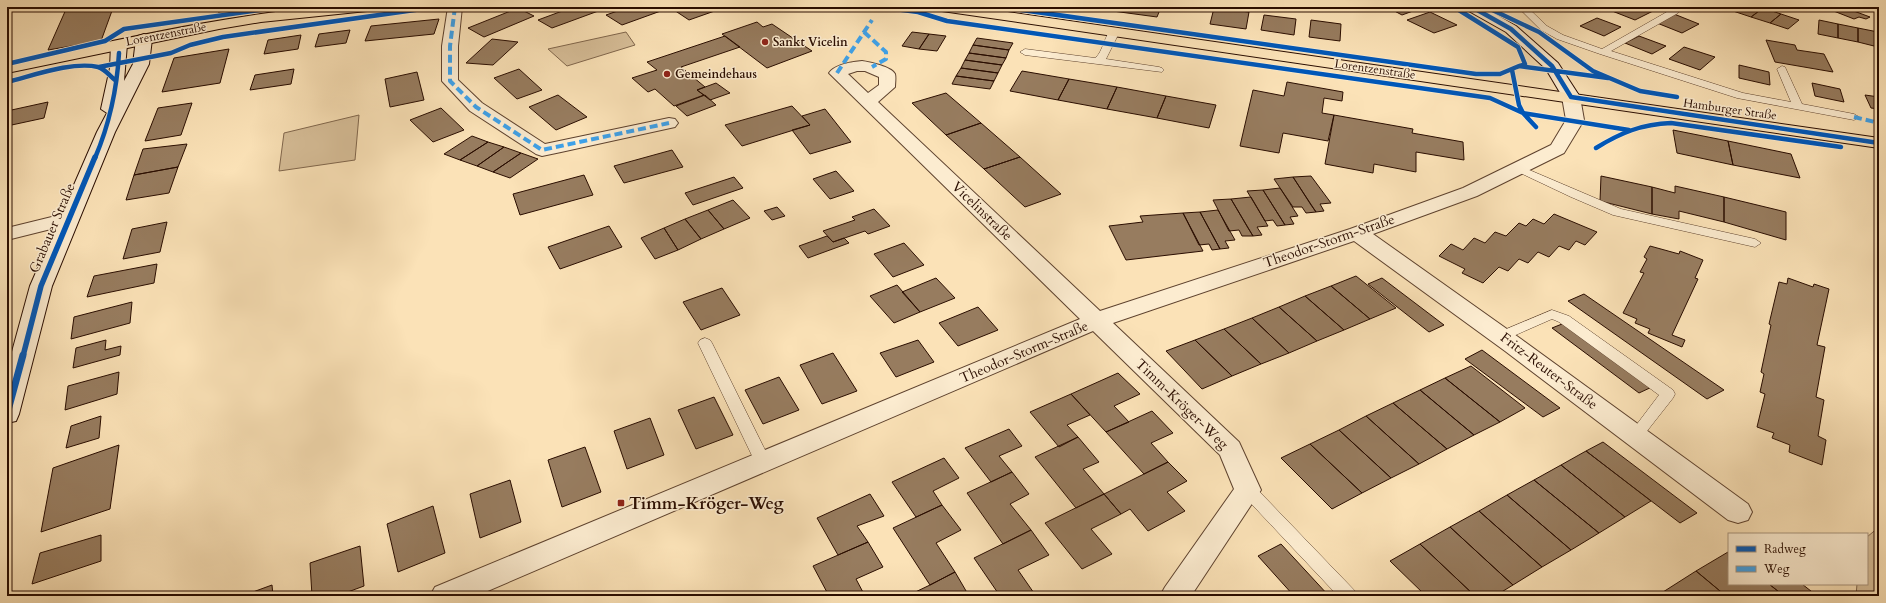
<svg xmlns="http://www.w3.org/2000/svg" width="1886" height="603" font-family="Cardo,serif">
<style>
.green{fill:#d7be98;stroke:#80664c}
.building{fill:#977c5f;stroke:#2a0d00}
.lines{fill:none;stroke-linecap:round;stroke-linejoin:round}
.lane-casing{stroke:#5e422e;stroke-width:1}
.street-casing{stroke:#5e422e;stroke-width:2}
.secondary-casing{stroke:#2a0d00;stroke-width:2}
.primary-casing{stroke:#2a0d00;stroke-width:2}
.lane{fill:#fcecd0;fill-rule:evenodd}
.street{fill:#fcecd0;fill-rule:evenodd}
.secondary{fill:#fcecd0;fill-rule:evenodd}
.primary{fill:#fbe2b7;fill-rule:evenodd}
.quiet{stroke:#3ea1e9;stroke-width:4;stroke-dasharray:8 4;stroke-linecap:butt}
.cycleway-far2-casing{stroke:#fcecd0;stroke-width:6}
.cycleway-far1-casing{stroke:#fcecd0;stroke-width:8}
.cycleway-casing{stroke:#fcecd0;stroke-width:10}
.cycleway-far2{stroke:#0057b8;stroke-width:4.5}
.cycleway-far1{stroke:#0057b8;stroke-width:5.5}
.cycleway{stroke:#0057b8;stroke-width:7}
.poi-dot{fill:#8f2418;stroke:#fcecd0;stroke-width:1.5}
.labels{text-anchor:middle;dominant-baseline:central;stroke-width:3;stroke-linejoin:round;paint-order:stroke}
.far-street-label{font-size:12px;fill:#2a0d00;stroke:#fcecd0}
.far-poi-label{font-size:12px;font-weight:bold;fill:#2a0d00;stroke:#fcecd0;text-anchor:start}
.street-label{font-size:14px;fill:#2a0d00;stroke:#fcecd0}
.near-poi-label{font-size:17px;font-weight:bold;fill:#2a0d00;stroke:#fcecd0;text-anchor:start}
</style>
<rect width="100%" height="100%" fill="#fbe2b7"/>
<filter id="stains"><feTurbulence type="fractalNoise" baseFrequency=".005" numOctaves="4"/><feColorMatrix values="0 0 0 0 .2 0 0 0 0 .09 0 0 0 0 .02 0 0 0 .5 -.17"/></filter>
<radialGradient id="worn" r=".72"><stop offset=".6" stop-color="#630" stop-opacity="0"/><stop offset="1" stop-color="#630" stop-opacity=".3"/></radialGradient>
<!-- green -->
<path class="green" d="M626 32 635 45 567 66 548 49Z
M359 115 355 160 279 171 284 133Z
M1879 527V596H1856L1857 584H1867V537Z"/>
<!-- building -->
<path class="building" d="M67 7H105L104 10 113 8 101 41 48 50Z
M215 7H246L220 14Z
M573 7H595L601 10 552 28 538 20Z
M629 7H668L669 8 622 25 606 15Z
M682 7H726L689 20 674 10Z
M1083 7H1161L1157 17Z
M1387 7H1424L1402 15Z
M1612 7H1661L1635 20 1607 9Z
M1739 7H1759L1763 8 1751 17 1733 11Z
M1833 7 1839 9 1843 7 1870 17 1866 19 1859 17 1854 19 1826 8Z
M518 8 534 16 484 37 468 28Z
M1214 8 1249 12 1246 29 1210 24Z
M1763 8 1781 14 1770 23 1751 17Z
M1430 12 1457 25 1434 33 1407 20Z
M1674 14 1699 24 1682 33 1657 23Z
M1781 14 1799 20 1788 29 1770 23Z
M1264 15 1296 19 1294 35 1261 30Z
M1597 18 1621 27 1604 36 1580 26Z
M439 19 434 34 365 41 371 26Z
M1311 20 1341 24 1340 41 1309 37Z
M1819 20 1838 24V38L1818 34Z
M757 22 763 27 772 24 812 51 767 68 722 34Z
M1838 24 1858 28V42L1838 38Z
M1858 28 1878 32V47L1858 42Z
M350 30 346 43 315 47 319 34Z
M912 32 929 34 919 49 902 46Z
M929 34 946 36 937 51 919 49Z
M301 35 298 49 264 54 268 40Z
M725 36 740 47 681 67 705 87 697 90 704 95 674 106 655 89 648 92 632 78 657 70 647 62Z
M1639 36 1666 46 1652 54 1625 43Z
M977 38 1013 43 1009 50 973 45Z
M492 39 518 42 493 65 466 63Z
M1766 40 1795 45 1797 50 1824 54 1833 72 1775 62Z
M973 45 1009 50 1006 58 969 53Z
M1684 47 1715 57 1700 70 1669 59Z
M229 49 220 83 162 92 174 58Z
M969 53 1006 58 1002 65 965 60Z
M965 60 1002 65 998 73 961 68Z
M1739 65 1769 72 1770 85 1739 78Z
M961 68 998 73 994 81 956 76Z
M294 69 291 84 250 90 255 75Z
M519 69 542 90 517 99 494 78Z
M1022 71 1069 79 1058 100 1010 91Z
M417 72 424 100 390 107 385 79Z
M956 76 994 81 990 89 952 84Z
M1069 79 1117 87 1107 109 1058 100Z
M1287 82 1343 92 1342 101 1324 98 1322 113 1334 115 1328 141 1283 133 1279 153 1240 146 1253 90 1284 96Z
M716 83 730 93 710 100 697 90Z
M1812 83 1840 89 1844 102 1815 96Z
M1117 87 1166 96 1157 118 1107 109Z
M946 93 981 123 946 135 912 103Z
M558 95 587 117 556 130 529 107Z
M705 95 716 105 687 116 676 106Z
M1865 95 1879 97V109L1871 108Z
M1166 96 1216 105 1209 128 1157 118Z
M48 102 44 118 7 126V111Z
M192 103 181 135 145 141 158 108Z
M792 106 810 125 742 146 725 125Z
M441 108 464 130 433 142 410 120Z
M825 109 851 142 810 154 792 130 810 125 802 116Z
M1334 115 1413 129 1412 133 1463 142 1464 160 1416 152V172L1374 164 1373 173 1325 164Z
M981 123 1020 157 984 169 946 135Z
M1673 130 1728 141 1733 165 1677 153Z
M472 136 488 142 460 160 444 154Z
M1728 141 1791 154 1800 178 1733 165Z
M488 142 504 147 477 166 460 160Z
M187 144 178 167 134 175 143 149Z
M504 147 521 153 493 172 477 166Z
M672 150 683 167 624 183 614 166Z
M521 153 538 159 510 178 493 172Z
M1020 157 1061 194 1025 207 984 169Z
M178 167 169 193 126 200 134 175Z
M836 171 854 191 830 199 813 179Z
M584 175 593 195 520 215 513 194Z
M1311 176 1331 203 1320 204 1324 211 1316 212 1293 177Z
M1601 176 1652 187V214L1600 201Z
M734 177 743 188 693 205 685 193Z
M1293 177 1311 205 1316 212 1306 213 1302 207H1293L1274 179Z
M1675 186 1724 197V222L1679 211V219L1652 214V187L1675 193Z
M1280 188 1298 216 1290 217 1294 224 1285 225 1263 190Z
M1263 190 1285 225 1277 226 1273 220 1265 221 1247 191Z
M1251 197 1268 226 1257 227 1262 235 1253 236 1231 199Z
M1724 197 1786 212V240L1724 222Z
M1231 199 1248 228 1253 236H1242L1239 230 1229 231 1213 200Z
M733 200 750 218 724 229 708 210Z
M777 207 785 216 772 220 764 211Z
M874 209 890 226 868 234 865 231 833 242 823 231 855 220 852 217Z
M708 210 724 229 701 239 685 219Z
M1218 210 1235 240 1225 241 1229 248 1220 249 1200 212Z
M1200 212 1220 249 1212 250 1209 244 1199 245 1183 213Z
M1183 213 1203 251 1126 260 1109 226 1143 222 1140 216Z
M1554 214 1597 232 1585 245 1576 241 1569 250 1559 246 1549 257 1538 252 1528 263 1519 259 1508 271 1499 267 1483 283 1462 273 1465 269 1439 256 1451 244 1463 250 1474 238 1485 243 1495 232 1506 236 1519 223 1526 226 1533 219 1544 224Z
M685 219 701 239 678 250 664 228Z
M167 222 160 252 123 259 132 229Z
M609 226 622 247 560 269 548 247Z
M664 228 678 250 655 259 641 238Z
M827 236 833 242 844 238 849 243 808 258 799 246Z
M904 243 924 265 893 277 874 254Z
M1650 246 1679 254 1680 251 1703 260 1695 278 1698 279 1672 335 1685 340 1682 347 1648 333 1650 329 1635 323 1637 319 1623 313 1644 273 1640 272 1647 259 1644 257Z
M157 264 154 283 87 297 94 276Z
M1356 276 1396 308 1370 319 1331 286Z
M936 278 955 298 920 312 902 292Z
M1382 278 1444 325 1429 332 1368 284Z
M1788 278 1813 287 1814 284 1829 289 1817 345 1825 347 1816 397 1824 400 1818 436 1826 440 1822 465 1789 452 1790 445 1772 438 1774 433 1757 427 1765 394 1760 392 1764 374 1761 372 1771 325 1769 324 1779 282 1787 284Z
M897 285 920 312 894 323 870 296Z
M1331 286 1370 319 1344 330 1305 296Z
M722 288 740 315 701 330 683 302Z
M1584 294 1724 390 1707 399 1568 301Z
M1305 296 1344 330 1317 341 1279 307Z
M132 302 130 323 71 339 74 317Z
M978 307 998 330 958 346 939 323Z
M1279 307 1317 341 1289 353 1252 318Z
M1252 318 1289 353 1261 364 1224 329Z
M1567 322 1654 386 1639 393 1552 328Z
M1224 329 1261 364 1232 376 1195 340Z
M106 340 105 350 121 346 120 355 73 368 76 348Z
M918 340 934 362 896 377 880 353Z
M1195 340 1232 376 1202 389 1166 351Z
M1482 350 1560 408 1543 417 1465 359Z
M833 353 857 391 822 404 800 365Z
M1471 366 1525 408 1500 422 1445 378Z
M119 372 117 394 65 410 68 386Z
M1118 373 1140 394 1114 406 1129 422 1106 432 1071 394Z
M779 377 799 410 763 424 745 390Z
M1445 378 1500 422 1474 435 1420 390Z
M1420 390 1474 435 1447 449 1393 403Z
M1071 394 1090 415 1067 425 1078 437 1059 447 1030 412Z
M714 397 733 435 696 449 678 410Z
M1393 403 1447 449 1419 464 1366 416Z
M1152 411 1173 433 1151 443 1168 462 1144 474 1106 432Z
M101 416 99 438 66 448 71 426Z
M1366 416 1419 464 1391 478 1339 430Z
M650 418 664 455 627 469 614 431Z
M1009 429 1022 446 999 456 1012 472 991 482 965 448Z
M1339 430 1391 478 1362 493 1310 444Z
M1078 437 1099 462 1083 469 1104 494 1076 508 1035 457Z
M1603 442 1697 513 1680 523 1586 451Z
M1310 444 1362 493 1332 509 1281 458Z
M119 445 110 509 41 532 53 468Z
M585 447 601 492 562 507 548 460Z
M1586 451 1651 501 1625 517 1561 465Z
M944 458 959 478 933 491 942 505 916 517 892 482Z
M1168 462 1187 481 1167 492 1185 511 1148 531 1130 509 1121 514 1104 494Z
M1561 465 1625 517 1599 533 1534 480Z
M1012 472 1029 494 1010 504 1031 530 1003 544 967 493Z
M510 480 521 522 480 538 470 494Z
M1534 480 1599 533 1571 550 1507 495Z
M870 494 884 516 857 526 868 542 838 555 817 518Z
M1104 494 1121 514 1091 529 1112 554 1082 569 1045 523Z
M1507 495 1571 550 1542 567 1479 511Z
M942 505 961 530 936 543 955 572 930 585 893 528Z
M433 506 445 553 398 572 387 524Z
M1479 511 1542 567 1513 585 1450 527Z
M1450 527 1513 585 1495 596H1475L1420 544Z
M1031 530 1049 555 1018 570 1036 596H1000L974 558Z
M101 535V561L32 584 40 553Z
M868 542 883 567 856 579 865 596H829L813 566Z
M1281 544 1329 596H1294L1258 556Z
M1420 544 1475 596H1426L1390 561Z
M360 546 364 586 337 596H312L310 563Z
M1728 552 1729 584H1769L1784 596H1726L1696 571Z
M1696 571 1726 596H1668L1663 592Z
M955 572 969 596H907L930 585Z
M1769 584H1802L1816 595 1784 596Z
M272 585 273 596H242Z"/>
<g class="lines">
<defs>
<path id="lane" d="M1518 7H1527L1547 26 1563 35 1602 49 1672 9H1678V13L1611 51 1743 93 1791 102 1777 69 1782 66 1785 67 1802 104 1854 114 1859 117 1854 120 1737 98 1600 54 1557 39 1541 30Z
M1115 28 1120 31 1106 59 1159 67 1162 68 1164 70 1162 72 1025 55 1020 52 1025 49 1095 58C1104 52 1104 31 1115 28Z
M1520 166 1621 209 1755 239 1761 243 1755 247 1613 215 1571 197 1516 171 1514 169 1516 167Z
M1552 310 1569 316 1673 390 1675 394 1673 398 1640 440 1635 442 1630 440 1628 436 1659 395 1559 322 1552 319 1502 341 1497 339 1495 336 1497 333Z
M705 338 710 340 712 343 771 462 768 466 763 468 758 466 755 462 698 343 700 340Z
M1248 484 1254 486 1355 591 1358 596H1338L1242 494 1240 490 1242 486Z"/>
<path id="street" d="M448 7H462L458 46V80L482 103 545 144 669 118 675 119 678 123 675 127 561 152 542 156 536 154 470 111 442 81V46Z
M862 61C870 62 892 67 895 74 896 78 895 83 895 87L878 102 1100 311 1350 229 1463 188 1551 145 1566 120 1562 97 1565 93 1571 92 1577 93 1580 97 1584 120 1564 153 1477 196 1373 234 1521 339 1748 504 1752 512 1748 520 1738 523 1728 520 1505 351 1354 241 1113 323 1239 442 1261 490 1191 596H1160L1165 587 1234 489 1220 455 1093 331 476 596H430L435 587 1080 319 829 73C835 64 852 62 862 61ZM857 71H865L879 77V85L868 93 848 74Z
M68 213 75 215 78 219 75 223 7 240V228Z"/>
<path id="secondary" d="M1465 7H1483L1516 26 1558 63 1580 97 1577 101 1571 102 1565 101 1546 69 1506 32 1467 10Z
M144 34 150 36 152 39 149 64 115 132 52 286 19 414 16 421 7 423V370L30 286 97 132 107 113 101 109 110 68 111 44 113 41H125L127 44 124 81 133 64 136 39 138 36Z"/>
<path id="primary" d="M319 7H374L372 10 367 11 261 22 219 29 7 73V63C111 42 214 17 319 7Z
M935 7H973L1879 138V148L942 11 937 10Z"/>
</defs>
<!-- lane casing -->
<use href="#lane" class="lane-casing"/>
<!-- street casing -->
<use href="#street" class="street-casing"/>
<!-- secondary casing -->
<use href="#secondary" class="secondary-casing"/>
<!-- primary casing -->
<use href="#primary" class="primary-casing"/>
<!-- lane -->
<use href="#lane" class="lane"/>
<!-- street -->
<use href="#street" class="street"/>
<!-- secondary -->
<use href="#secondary" class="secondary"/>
<!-- primary -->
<use href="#primary" class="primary"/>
<!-- quiet -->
<path class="quiet" d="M455 7 450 46V81L476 107 542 150 669 123
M864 32 886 52V59L872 67
M837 73 872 20
M1854 117 1879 123"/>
<defs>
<path id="cycleway-far2" d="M879 7 918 12 947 21 1490 98 1523 113 1536 127
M1001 7 1476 74H1500L1519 66 1608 78
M1454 7 1518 47 1525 64 1517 67
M1472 7 1511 29 1552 66 1571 97 1879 143
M1486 7 1539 32 1593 71 1640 91 1677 97
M7 64 105 41 124 29 281 7
M99 67 171 53 190 45 223 37 436 7
M1512 70 1519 105 1523 113 1629 130
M7 82C32 76 72 61 98 67 105 69 110 76 115 80
M1596 148C1620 133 1642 124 1671 123L1841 147
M95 158C109 125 117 89 119 53"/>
<path id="cycleway-far1" d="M23 356 41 286 95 157"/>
<path id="cycleway" d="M7 414 23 355"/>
</defs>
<!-- cycleway-far2 casing -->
<use href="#cycleway-far2" class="cycleway-far2-casing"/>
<!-- cycleway-far1 casing -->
<use href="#cycleway-far1" class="cycleway-far1-casing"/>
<!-- cycleway casing -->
<use href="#cycleway" class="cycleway-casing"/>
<!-- cycleway-far2 -->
<use href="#cycleway-far2" class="cycleway-far2"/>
<!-- cycleway-far1 -->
<use href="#cycleway-far1" class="cycleway-far1"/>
<!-- cycleway -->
<use href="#cycleway" class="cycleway"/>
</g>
<!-- markers -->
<g class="poi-dot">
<circle cx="765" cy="42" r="4"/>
<circle cx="667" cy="74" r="4"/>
<rect x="617" y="499" width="8" height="8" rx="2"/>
</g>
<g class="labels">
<!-- far-street labels -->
<g class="far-street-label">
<text transform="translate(166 34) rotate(-11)">Lorentzenstraße</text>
<text transform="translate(1375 69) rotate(8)">Lorentzenstraße</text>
<text transform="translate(1730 109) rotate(8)">Hamburger Straße</text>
</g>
<!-- far-poi labels -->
<g class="far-poi-label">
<text x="773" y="42">Sankt Vicelin</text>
<text x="675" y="74">Gemeindehaus</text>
</g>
<!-- street labels -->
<g class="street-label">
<text transform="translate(982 211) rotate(44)">Vicelinstraße</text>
<text transform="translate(52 228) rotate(-67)">Grabauer Straße</text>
<text transform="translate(1329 241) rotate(-19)">Theodor-Storm-Straße</text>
<text transform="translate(1024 352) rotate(-23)">Theodor-Storm-Straße</text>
<text transform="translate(1549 371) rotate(37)">Fritz-Reuter-Straße</text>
<text transform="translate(1182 404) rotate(44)">Timm-Kröger-Weg</text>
</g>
<!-- near-poi labels -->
<g class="near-poi-label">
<text x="629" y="503">Timm-Kröger-Weg</text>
</g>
</g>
<!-- margin -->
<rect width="1886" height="603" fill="none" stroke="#fbe2b7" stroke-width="24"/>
<rect x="8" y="8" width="1870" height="587" fill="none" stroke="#2a0d00" stroke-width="2"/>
<rect x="12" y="12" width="1862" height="579" fill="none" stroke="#2a0d00"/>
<!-- legend -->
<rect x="1728" y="533" width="140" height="52" fill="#fcecd0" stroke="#a8937d"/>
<rect x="1736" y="546" width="20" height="6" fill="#0057b8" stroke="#a8937d"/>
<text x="1764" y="553" font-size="12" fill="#2a0d00">Radweg</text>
<rect x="1736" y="566" width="20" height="6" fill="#3ea1e9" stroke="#a8937d"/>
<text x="1764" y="573" font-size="12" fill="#2a0d00">Weg</text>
<rect width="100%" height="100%" filter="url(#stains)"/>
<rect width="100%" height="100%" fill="url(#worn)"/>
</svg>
